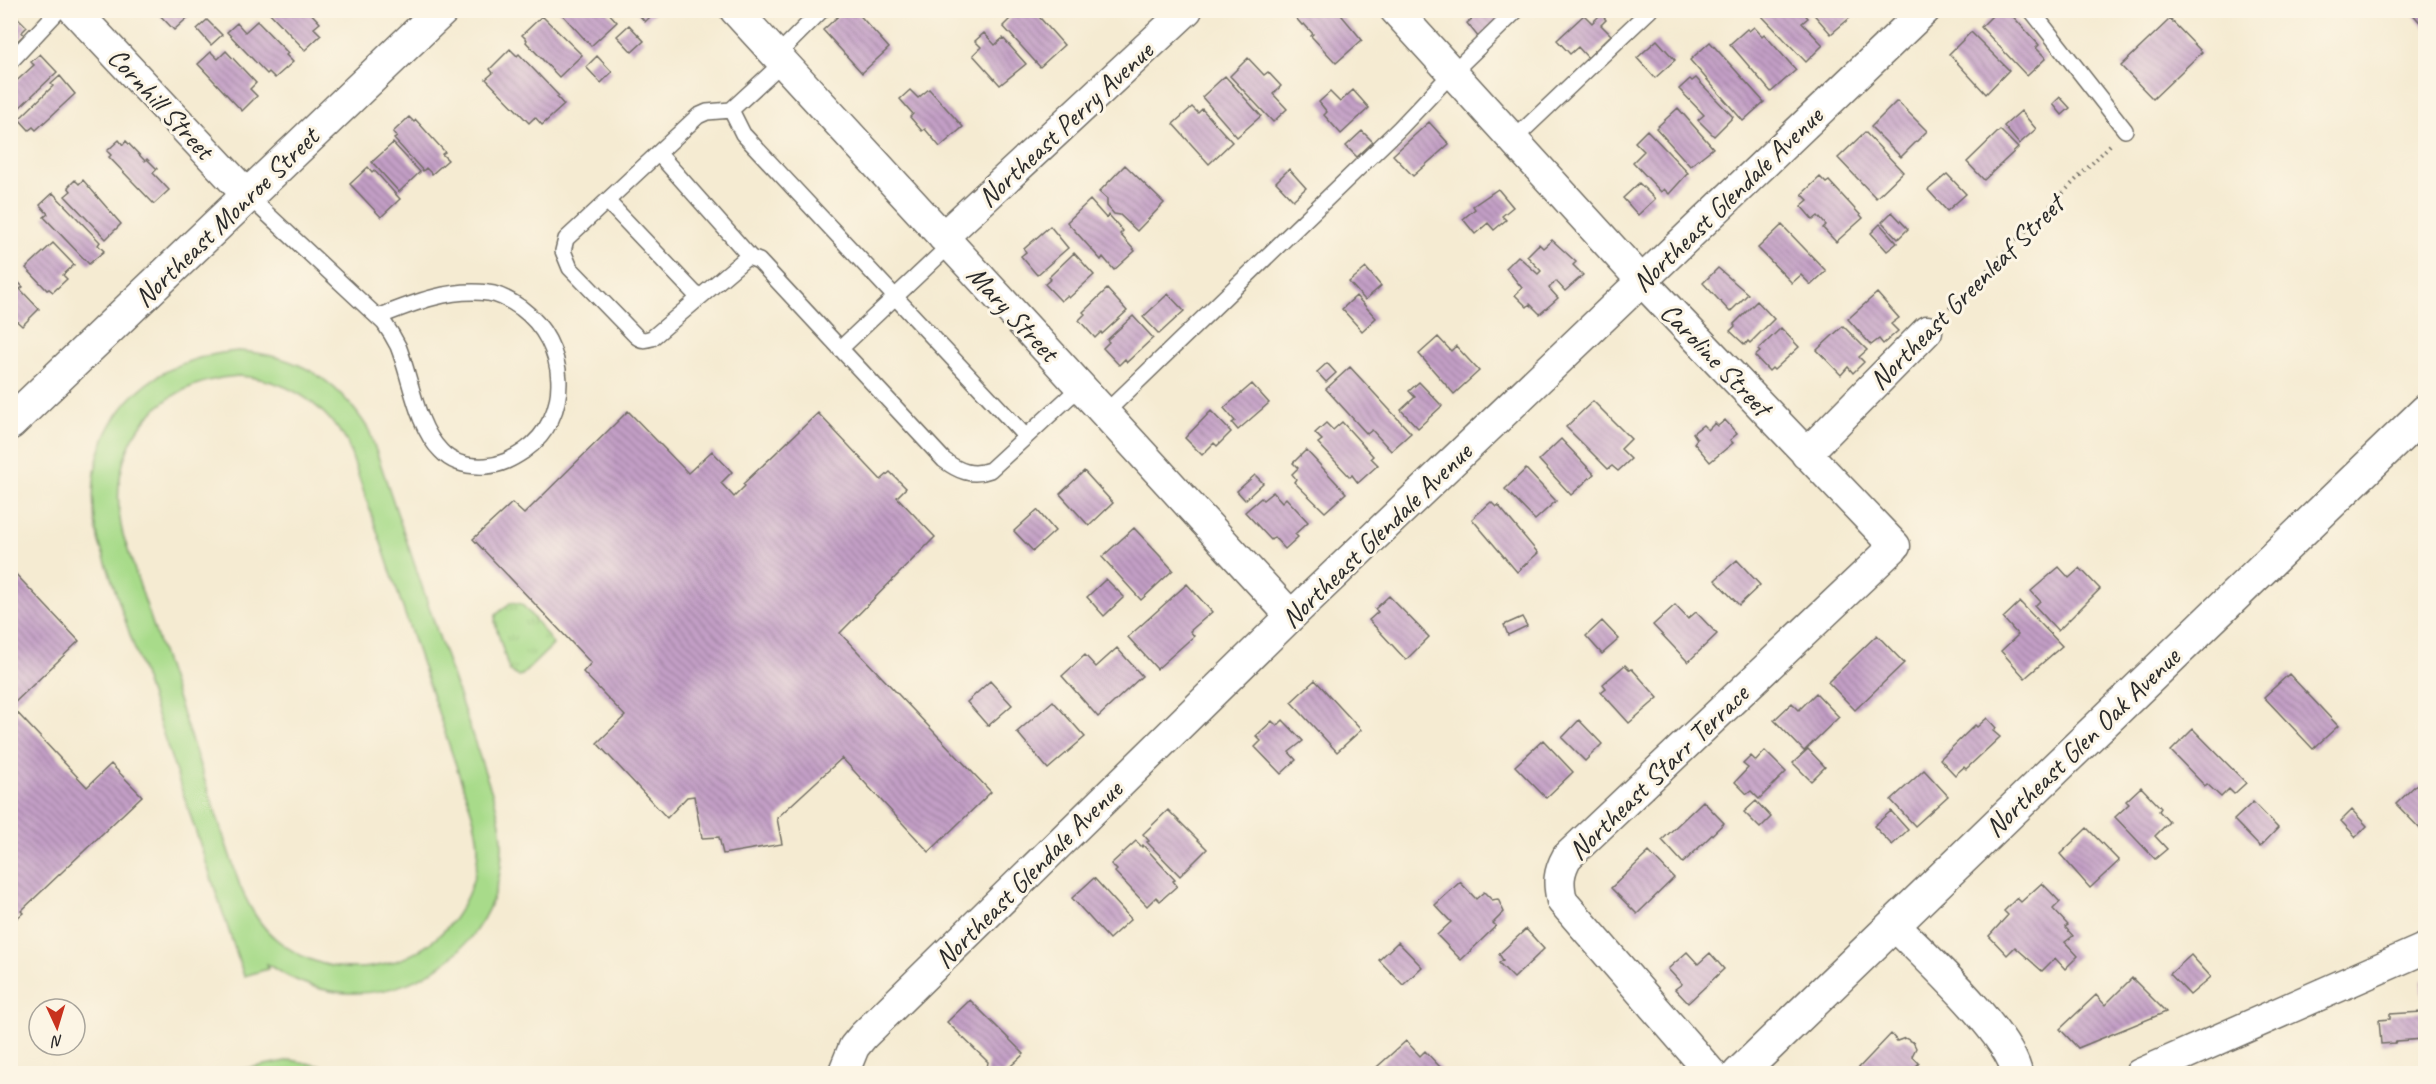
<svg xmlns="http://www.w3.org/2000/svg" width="2436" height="1084" font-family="Caveat,sans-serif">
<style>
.grass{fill:url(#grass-tufts);stroke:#6a835a;stroke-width:1.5}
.garden{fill:#a8db8a;stroke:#6a835a;stroke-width:1.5;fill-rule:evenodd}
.building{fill:url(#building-back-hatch)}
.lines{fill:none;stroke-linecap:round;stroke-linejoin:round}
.service-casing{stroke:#726e65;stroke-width:18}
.minor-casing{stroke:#726e65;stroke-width:33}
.tertiary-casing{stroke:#726e65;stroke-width:36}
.path{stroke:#726e65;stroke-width:4;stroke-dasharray:1.5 4.5;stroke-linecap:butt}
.service{stroke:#fff;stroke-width:15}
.minor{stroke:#fff;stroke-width:30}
.tertiary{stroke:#fff;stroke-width:33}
.labels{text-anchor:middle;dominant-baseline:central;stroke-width:6;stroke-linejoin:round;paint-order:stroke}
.street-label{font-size:28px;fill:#2b2b2b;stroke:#fcf5e5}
</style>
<defs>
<pattern id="grass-tufts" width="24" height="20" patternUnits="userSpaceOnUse" patternTransform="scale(1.5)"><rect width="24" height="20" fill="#a8db8a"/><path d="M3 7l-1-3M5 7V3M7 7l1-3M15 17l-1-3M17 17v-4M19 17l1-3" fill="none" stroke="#91bc77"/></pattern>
<pattern id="building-back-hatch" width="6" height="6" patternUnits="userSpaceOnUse" patternTransform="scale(1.5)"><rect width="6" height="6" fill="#c39fc6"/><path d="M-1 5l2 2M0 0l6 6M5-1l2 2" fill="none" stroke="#9f82a1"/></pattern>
</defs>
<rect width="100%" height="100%" fill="#fcf5e5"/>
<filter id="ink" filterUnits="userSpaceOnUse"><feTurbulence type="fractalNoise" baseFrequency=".0167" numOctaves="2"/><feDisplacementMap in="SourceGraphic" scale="12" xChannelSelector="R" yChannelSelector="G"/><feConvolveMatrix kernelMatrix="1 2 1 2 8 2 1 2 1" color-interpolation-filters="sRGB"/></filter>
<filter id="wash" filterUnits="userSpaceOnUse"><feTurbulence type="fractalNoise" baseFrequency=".008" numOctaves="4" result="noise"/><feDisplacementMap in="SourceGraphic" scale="24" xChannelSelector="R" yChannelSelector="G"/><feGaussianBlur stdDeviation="1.35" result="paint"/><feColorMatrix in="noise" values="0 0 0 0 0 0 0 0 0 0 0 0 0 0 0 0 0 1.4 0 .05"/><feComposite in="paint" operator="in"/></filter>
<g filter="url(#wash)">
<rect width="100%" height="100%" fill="#f5ebd2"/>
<!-- grass -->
<path class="grass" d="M511 602C515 603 518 603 521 604 525 606 551 640 553 645L522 675 517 676 509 670 495 623 496 615Z"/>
<!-- garden -->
<path class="garden" d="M238 351C298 355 337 379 369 430L495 802C499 818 503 834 502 851 501 931 431 995 352 993 321 993 293 981 267 964L268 969 244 976 99 542C74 439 133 360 238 351ZM238 376C286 379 321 401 347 442L471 810C475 823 478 836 478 850 477 875 468 899 454 919 412 975 330 985 276 939 259 925 249 906 240 886L123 535C103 451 151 382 238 376Z
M291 1060 356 1073H223Z"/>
<g id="blocks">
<!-- building -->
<path class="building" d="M10 10 27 27 22 32 24 35 10 48Z
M155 10H196L174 30Z
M267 10H308L320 23 314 28 321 35 305 50Z
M558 10H606L617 22 591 46Z
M635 10H657L645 22Z
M845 10H855L889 48 862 73 823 30Z
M1019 10H1033L1064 45 1040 67 1003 26Z
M1289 10H1337L1362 40 1336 63 1311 36 1313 34 1304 24 1302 25Z
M1483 10H1496L1503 20 1479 38 1467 23Z
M1759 10H1801L1808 18 1802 23 1823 45 1806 62 1759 13Z
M1810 10H1845L1851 17 1831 34Z
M1998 10H2007L2039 45 2036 48 2046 58 2027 76 1981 27Z
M2409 10H2426V29Z
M1601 14 1606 20 1601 25 1611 35 1588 58 1578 47 1570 54 1557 40 1584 15 1592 23Z
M542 16 582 55 559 77 526 42 527 40 522 35Z
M2170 19 2202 52 2153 99 2121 66Z
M207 20 222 35 211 45 197 29Z
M257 21 288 53 286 55 293 62 275 78 269 72 267 74 227 32 237 23 245 32Z
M629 25 644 41 632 52 617 36Z
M1754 27 1762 36 1764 34 1796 70 1771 92 1730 44 1747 29 1749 31Z
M1971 32 2009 70 1986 94 1949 54Z
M984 33 995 45 1003 38 1026 64 1000 85 973 55 981 47 975 41Z
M1657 40 1675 60 1655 78 1637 58Z
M1710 42 1764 102 1743 121 1690 60Z
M510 49 517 56 519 54 559 96 557 97 564 105 542 125 535 117 529 123 486 79 493 73 490 69Z
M226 51 256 83 250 89 257 96 242 111 198 64 211 52 218 59Z
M40 54 57 72 17 110 13 105 10 107V87L34 65 31 62Z
M597 56 612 72 601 83 586 67Z
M1248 58 1264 75 1268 72 1281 86 1273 94 1287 109 1273 122 1230 76Z
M60 76 75 94 36 130 33 127 29 130 19 119 53 86 51 84Z
M1225 76 1261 116 1237 137 1202 97Z
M1696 78 1733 117 1714 136 1698 120 1704 115 1679 89 1690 79 1692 81Z
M929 89 963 127 940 147 925 129 922 131 910 117 913 114 900 99 910 90 918 98Z
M1353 90 1369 108 1341 134 1324 115 1327 112 1319 102 1330 92 1340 102Z
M2060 97 2070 108 2062 115 2053 104Z
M1897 101 1927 131 1901 157 1871 127Z
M1192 107 1198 113 1202 109 1232 142 1209 164 1173 124Z
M1678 108 1713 148 1690 166 1656 128Z
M2021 111 2036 129 2019 144 2004 126Z
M409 117 414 122 416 120 445 152 442 154 448 160 432 174 426 168 423 171 394 139 397 137 393 132Z
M1429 122 1449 144 1413 176 1393 155Z
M1647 130 1688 173 1669 194 1664 189 1661 192 1633 162 1644 151 1635 142Z
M2000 130 2018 148 1984 180 1967 162Z
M1362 131 1373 142 1357 157 1346 146Z
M1865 132 1903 172 1876 198 1838 158Z
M119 140 123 145 126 141 145 161 147 159 157 169 153 173 169 190 154 204 109 157 111 155 107 151Z
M393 143 420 172 399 192 372 162Z
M1125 165 1164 203 1137 231 1120 215 1114 214 1107 206V199L1099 192Z
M368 167 372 172 374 170 400 199 381 217 350 184Z
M1289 169 1306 188 1293 200 1276 182Z
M1947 174 1966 194 1947 211 1928 190Z
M1820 177 1826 183 1829 181 1863 218 1836 242 1823 228 1826 225 1818 216 1813 220 1801 206 1808 200 1802 194Z
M75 180 79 184 83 180 121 224 106 239 65 196 71 191 68 187Z
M1639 183 1655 199 1638 215 1623 198Z
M1498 189 1513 207 1502 216 1506 220 1494 230 1488 223 1475 234 1463 219 1475 209 1473 206Z
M53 193 100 242 98 245 104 251 89 264 44 217 48 214 40 205Z
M1090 200 1106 218 1109 215 1123 231 1120 234 1135 251 1114 270 1103 257 1101 260 1067 222Z
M1892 212 1908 229 1898 239 1882 222Z
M1880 224 1897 243 1887 251 1871 233Z
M1782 225 1826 271 1811 285 1801 275 1792 283 1758 248Z
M1050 226 1068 248 1037 275 1021 256 1026 252 1024 249Z
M1552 240 1576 262 1573 265 1583 275 1565 291 1556 281 1549 288 1558 298 1540 314 1530 304 1527 307 1515 295 1522 288 1506 268 1518 256 1538 274 1541 271 1527 256 1539 244 1543 248Z
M53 243 74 265 63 275 67 279 53 292 49 289 47 290 26 268Z
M1074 253 1094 275 1069 298 1067 296 1061 301 1045 284 1051 279 1049 277Z
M1366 268 1381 286 1365 300 1349 282Z
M1718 268 1748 294 1730 312 1703 283Z
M10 274 23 287 20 289 39 309 22 326 10 315Z
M1107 289 1127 311 1102 334 1101 332 1095 338 1079 320 1085 314 1083 312Z
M1877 293 1899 318 1891 324 1898 331 1883 344 1879 339 1871 345 1848 319Z
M1168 294 1184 311 1159 334 1143 317Z
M1356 296 1376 318 1362 331 1342 309Z
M1757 301 1774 319 1750 343 1748 341 1745 345 1730 331 1735 326 1734 324Z
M1133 316 1153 338 1127 362 1125 359 1119 365 1103 348 1109 342 1107 340Z
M1843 326 1867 350 1859 357 1864 362 1853 373 1848 367 1841 375 1817 350Z
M1781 328 1799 347 1774 370 1772 368 1769 371 1755 356 1760 352 1758 350Z
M1438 337 1451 351 1456 346 1479 371 1454 394 1419 354Z
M1327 363 1336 373 1326 382 1317 372Z
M1350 367 1411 433 1391 451 1372 430 1367 434 1326 389Z
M1419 382 1442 406 1418 428 1401 410 1415 397 1409 391Z
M1252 384 1269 403 1238 430 1232 423 1235 421 1224 408Z
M1593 401 1631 439 1621 449 1631 459 1618 471 1612 466 1608 469 1566 427Z
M628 411 688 473 712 451 732 472 721 483 734 497 745 486 743 484 818 413 881 480 890 472 906 488 897 497 935 537 840 633 991 792 929 852 842 758 777 818 782 844 723 854 719 837 702 838 694 796 687 797 667 818 597 743 625 716 583 672 591 663 473 539 512 503 524 514Z
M1211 411 1231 432 1217 446 1214 443 1202 455 1185 438Z
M1725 420 1737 434 1730 440 1733 443 1710 462 1694 443 1697 439 1693 433 1703 425 1708 430 1715 423 1718 426Z
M1342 422 1373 456 1371 458 1378 465 1358 483 1352 475 1350 477 1318 443 1322 440 1315 433 1326 423 1333 430Z
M1561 439 1594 474 1571 495 1539 460Z
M1306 450 1346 493 1325 512 1294 482 1296 479 1292 474 1298 468 1293 463Z
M1526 469 1556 501 1535 520 1505 489Z
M1084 471 1113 503 1089 526 1060 494Z
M1255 475 1263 483 1245 500 1237 491Z
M1273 492 1282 502 1286 498 1308 522 1295 534 1298 537 1285 549 1274 537 1271 540 1245 512 1261 498 1263 500Z
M1491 502 1496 507 1498 505 1538 553 1517 572 1472 519Z
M1037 510 1055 531 1033 551 1014 531Z
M1134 528 1173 570 1141 600 1102 557Z
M1737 560 1760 585 1739 605 1715 580Z
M2059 567 2069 578 2080 568 2100 589 2058 631 2035 606 2040 601 2031 591Z
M10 568 79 641 11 706 87 787 111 764 142 796 21 911 23 913 10 924Z
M1106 579 1124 597 1104 616 1087 597Z
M1187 584 1212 612 1190 631 1194 636 1157 669 1128 637Z
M1389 596 1429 637 1406 660 1369 620 1378 612 1375 609Z
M2020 602 2062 646 2025 678 2001 651 2018 635 2003 618Z
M1675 605 1688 619 1696 612 1717 634 1688 662 1653 625Z
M1522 617 1527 626 1508 635 1504 625Z
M1602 621 1619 639 1602 654 1586 636Z
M1877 635 1904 663 1855 710 1828 682Z
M1117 648 1142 676 1098 717 1062 676 1085 655 1096 667Z
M1625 665 1630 670 1632 669 1658 698 1629 723 1601 692 1606 688 1603 684Z
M2289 674 2338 726 2313 749 2264 697Z
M1315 680 1361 730 1337 752 1291 702Z
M990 681 1012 705 988 726 967 702Z
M1816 693 1839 717 1804 751 1774 720 1792 703 1799 710Z
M1053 701 1085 737 1048 769 1017 732Z
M1987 718 1996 728 1993 731 2000 737 1966 769 1964 767 1955 775 1940 759 1975 725 1977 727Z
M1283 720 1303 741 1289 752 1296 760 1281 774 1255 747 1261 741 1256 736 1272 721 1277 726Z
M1579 720 1602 744 1585 761 1562 738Z
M2193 729 2246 783 2234 794 2229 789 2221 797 2207 784 2205 786 2171 751Z
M1543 740 1573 772 1546 798 1515 766Z
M1808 749 1825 767 1811 781 1793 763Z
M1765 751 1786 772 1759 799 1751 791 1747 794 1735 782 1748 768 1743 764 1751 756 1756 761Z
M1924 770 1948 796 1915 826 1891 800Z
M2418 783 2426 790V835L2396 804Z
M2141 787 2161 808 2159 811 2169 822 2155 836 2167 849 2155 859 2115 817 2129 804 2126 801Z
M1703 801 1724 823 1683 863 1662 840Z
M1756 801 1771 817 1760 828 1744 812Z
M2253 802 2278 828 2260 847 2234 820Z
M1168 810 1207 849 1180 876 1147 842 1149 841 1143 834Z
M2352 810 2367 826 2356 837 2341 821Z
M1891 811 1908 830 1892 845 1874 826Z
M2087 828 2119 861 2090 888 2060 854Z
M1136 841 1142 847 1143 845 1175 880 1173 881 1177 886 1160 901 1156 897 1147 906 1115 872 1117 870 1111 864Z
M1649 852 1674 878 1637 914 1611 888Z
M1094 878 1131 919 1109 939 1072 898Z
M1460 882 1476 899 1484 892 1492 900 1498 899 1504 912 1493 923 1496 926 1461 960 1437 935 1451 922 1435 905Z
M2042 883 2060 902 2053 909 2068 925 2065 927 2073 936 2065 942 2078 956 2065 969 2055 958 2042 971 2015 947 2007 955 1989 936 2008 915 2004 911 2017 898 2021 902Z
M1526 929 1544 949 1514 978 1499 963 1503 960 1499 954Z
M1398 942 1422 967 1403 985 1379 960Z
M1687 952 1698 964 1710 953 1724 969 1688 1003 1675 989 1682 984 1668 969Z
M2191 955 2211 977 2190 995 2170 974Z
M2132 978 2166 1012 2078 1048 2060 1029 2096 995 2105 1005Z
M2422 980H2426V1019H2424Z
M970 1000 1024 1054 1002 1074H986L988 1062 947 1022Z
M2422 1012 2423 1039 2396 1041 2395 1043 2381 1044 2379 1020 2390 1019V1014Z
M1891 1034 1897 1041 1905 1038 1913 1042 1916 1048 1912 1056 1919 1063 1909 1074H1853Z
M1406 1041 1420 1056 1425 1051 1441 1068 1436 1074H1369Z"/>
</g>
</g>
<g filter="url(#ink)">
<use href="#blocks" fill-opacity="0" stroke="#726e65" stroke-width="1.5"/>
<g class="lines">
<defs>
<path id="service" d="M2031 10 2125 130
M776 56 822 10
M10 62 59 10
M782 63 731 110 707 112 698 116 566 239 563 251 570 268 636 336C642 341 645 340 652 338L746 258H751L759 261 944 460C958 471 972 477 990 470L1081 386
M731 110 743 134 1026 437
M1513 140 1650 10
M658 153 751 258
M248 196 384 323C389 330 394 338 398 346 411 378 416 426 441 451 453 464 469 467 486 466 501 465 512 459 524 451 574 416 568 343 521 308 511 301 500 294 488 293 450 288 413 303 378 317
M607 201 699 298
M840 349 950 245
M1105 413 1400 128 1452 73 1517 10"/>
<path id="minor" d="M74 10 248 196
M735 10 1291 616
M1395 10 1641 280 1895 546 1567 857C1558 873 1558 883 1562 901L1712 1074
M943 237 1187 10
M1806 454 1927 331
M1893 924C1923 954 2011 1035 2017 1074
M843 1074 854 1047 863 1036 1291 616 1925 10
M2140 1074 2426 948"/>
<path id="tertiary" d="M10 423 442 10
M1739 1074 2426 411"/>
</defs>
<!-- service casing -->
<use href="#service" class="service-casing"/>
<!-- minor casing -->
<use href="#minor" class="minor-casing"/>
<!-- tertiary casing -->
<use href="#tertiary" class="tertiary-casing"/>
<!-- path -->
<path class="path" d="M1945 313 2112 143"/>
<!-- service -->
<use href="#service" class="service"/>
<!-- minor -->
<use href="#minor" class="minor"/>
<!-- tertiary -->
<use href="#tertiary" class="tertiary"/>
</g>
</g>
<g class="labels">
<!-- street labels -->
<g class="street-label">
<text transform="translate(161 103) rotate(47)">Cornhill Street</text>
<text transform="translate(1065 124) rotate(-43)">Northeast Perry Avenue</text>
<text transform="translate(1727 199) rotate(-44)">Northeast Glendale Avenue</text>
<text transform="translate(226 217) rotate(-44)">Northeast Monroe Street</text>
<text transform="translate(1966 292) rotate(-45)">Northeast Greenleaf Street</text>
<text transform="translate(1013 313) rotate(47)">Mary Street</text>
<text transform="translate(1716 359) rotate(46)">Caroline Street</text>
<text transform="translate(1376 535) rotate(-44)">Northeast Glendale Avenue</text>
<text transform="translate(2082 742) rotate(-44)">Northeast Glen Oak Avenue</text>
<text transform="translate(1658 772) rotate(-44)">Northeast Starr Terrace</text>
<text transform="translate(1028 874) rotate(-45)">Northeast Glendale Avenue</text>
</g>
</g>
<!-- margin -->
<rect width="2436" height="1084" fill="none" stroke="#fcf5e5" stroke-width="36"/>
<!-- north arrow -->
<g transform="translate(57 1027) rotate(176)"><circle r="28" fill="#fcf5e5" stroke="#a8a49b" stroke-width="1.5"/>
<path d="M0-4.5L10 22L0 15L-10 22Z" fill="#c8321e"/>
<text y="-9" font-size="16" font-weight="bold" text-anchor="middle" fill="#2b2b2b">N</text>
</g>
</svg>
